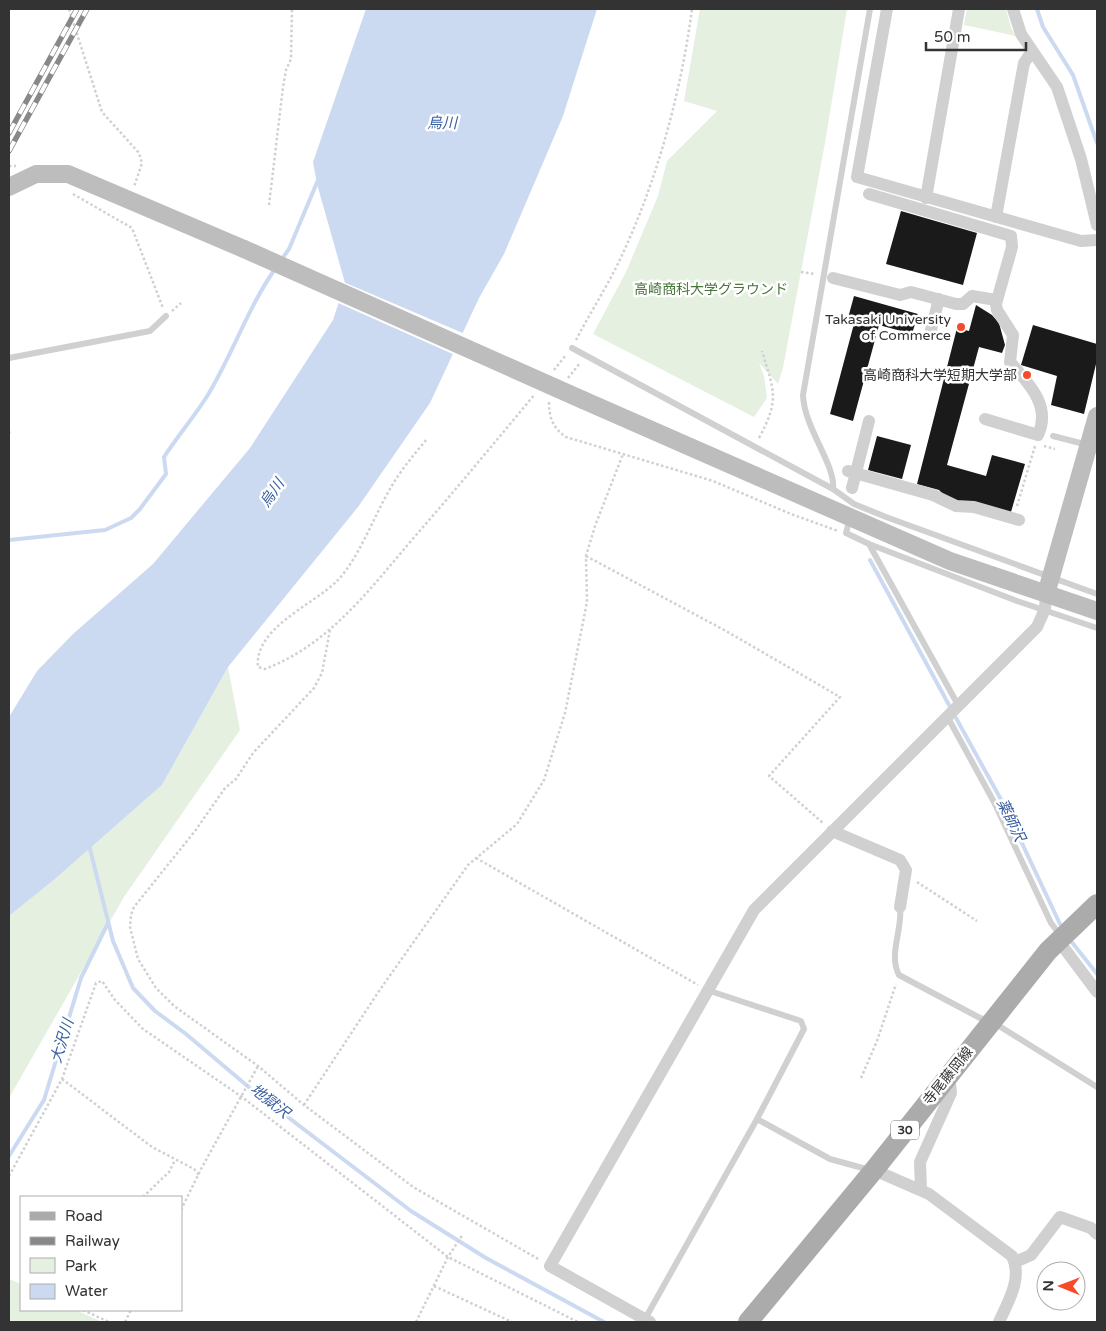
<svg xmlns="http://www.w3.org/2000/svg" width="1106" height="1331" font-family="'Varela Round','Noto Sans JP',sans-serif">
<style>
.green{fill:#e5f0e1}
.water{fill:#ccdaf1}
.pier{fill:#fff}
.lines{fill:none;stroke-linecap:round;stroke-linejoin:round}
.stream{stroke:#ccdaf1;stroke-width:4}
.building{fill:#1a1a1a}
.path{stroke:#d0d0d0;stroke-width:2.5;stroke-dasharray:2.5 2.5;stroke-linecap:butt}
.lane{stroke:#d0d0d0;stroke-width:6}
.street{stroke:#d0d0d0;stroke-width:12}
.secondary{stroke:#bdbdbd;stroke-width:18}
.primary{stroke:#ababab;stroke-width:20}
.rail-casing{stroke:#888;stroke-width:5.5}
.rail{stroke:#fff;stroke-width:4;stroke-dasharray:11;stroke-linecap:butt}
.secondary-bridge{stroke:#bdbdbd;stroke-width:18}
.poi-dot{fill:#f74a28;stroke:#fff;stroke-width:2}
.labels{text-anchor:middle;dominant-baseline:central;stroke-width:5;stroke-linejoin:round;paint-order:stroke}
.shield{fill:#fff;stroke:#707070;stroke-width:1}
.shield-label{font-size:12px;font-weight:bold;fill:#333}
.park-label{font-size:14px;fill:#48753a;stroke:#fff}
.poi-label{font-size:14px;fill:#333;stroke:#fff;text-anchor:end}
.street-label{font-size:14px;fill:#333;stroke:#fff}
.water-label{font-size:15px;font-style:italic;fill:#375e9f;stroke:#fff}
</style>
<rect width="100%" height="100%" fill="#fff"/>
<!-- green -->
<path class="green" d="M700 9H847L825 143 783 368 778 384 759 363 764 376 767 398 754 417 593 334 626 272 658 196 667 161 717 111 684 101Z
M967 9H1006L1011 28 1016 36 964 25Z
M228 667 240 730 124 897 9 1098V916L55 879 162 785Z
M9 1279 21 1284V1310H76L102 1322H9Z"/>
<!-- water -->
<path class="water" d="M366 9H597L563 116 504 254 479 298 430 403 358 507 228 667 162 785 55 879 9 916V717L37 671 73 634 153 564 250 448 333 320 345 283 317 184 313 162Z"/>
<!-- pier -->
<path class="pier" d="M341 281 465 334 455 355 336 302Z"/>
<g class="lines">
<!-- stream -->
<path class="stream" d="M1037 9 1043 27 1073 75 1097 143
M282 259 289 249 318 180
M9 540 105 530 131 518 140 509 166 474 164 457C177 437 193 418 206 398 232 356 247 309 275 269
M870 560 949 705
M956 718 1004 805 1060 924
M89 845 113 941 133 988 155 1011 186 1034 251 1089 411 1211 486 1258 604 1322
M1071 941 1097 974
M9 1156 44 1100 81 978 108 923"/>
</g>
<!-- building -->
<path class="building" d="M901 211 977 233 963 285 886 264Z
M854 296 918 314 912 334 879 325 853 421 830 414 855 320 848 318Z
M976 305 992 315 999 323 1005 345 1002 353 979 347 947 465 986 476 992 455 1025 464 1011 512 950 501 939 490 917 484 957 328 969 331Z
M1033 325 1097 344V360L1084 414 1051 405 1057 376 1021 365Z
M877 436 911 445 902 479 868 470Z"/>
<g class="lines">
<!-- path -->
<path class="path" d="M69 9 102 112 139 153 142 163 134 187
M9 166H16
M73 194 132 228 163 308
M269 205 283 87 286 70 291 59 292 9
M801 272 815 274
M172 311 181 303
M576 340C591 311 610 282 623 253 658 177 681 92 692 9
M554 370 566 355
M568 378 580 363
M549 402C549 418 553 428 566 437L713 481 791 514 838 531
M9 431 10 436
M759 438C780 399 774 391 762 351
M426 440C413 456 400 471 390 489 374 516 358 560 337 581 313 605 254 628 258 667L265 669C331 644 372 586 417 534 457 488 496 441 535 394
M1044 446 1055 449
M1017 506 1035 446
M586 556 726 631 840 697 769 776 823 823
M330 630 322 673 314 688 253 753 236 779 225 788 195 831 134 907 131 915 130 927 138 959 156 988 174 1006 258 1066 304 1105 413 1187 540 1260
M476 858 698 985
M917 882 977 921
M861 1078 877 1041 896 984
M62 1079 152 1147 194 1169 199 1175
M304 1105 379 991 468 865 517 824 544 780 565 713 587 602 586 556 595 526 623 454
M9 1176 62 1079 96 983 102 981 115 1000 143 1029 242 1097 448 1257 578 1322
M143 1197 169 1172 175 1160
M181 1210 201 1169 258 1066
M434 1286 512 1322
M83 1310 109 1322
M125 1322 131 1310
M416 1322 448 1257 463 1234"/>
<!-- lane -->
<path class="lane" d="M572 348 833 489 854 504 886 517 1097 594
M9 358 150 331 166 316
M1053 436 1088 445
M833 489C836 465 804 428 803 395L870 9
M850 518 846 533 869 544 1017 601 1097 628
M869 544 958 705
M947 716 994 802 1051 923 1060 935
M900 907C903 929 888 954 899 975L980 1018 991 1021 1097 1087
M757 1119 830 1159 870 1170
M645 1319 757 1119 804 1029 801 1021 707 990"/>
<!-- street -->
<path class="street" d="M887 9 857 177 1081 241 1097 240
M1013 9 1021 34 1057 87 1081 159 1097 225
M869 194 1011 236 1012 247 996 304 997 310 1013 335 1010 362C1027 382 1052 405 1038 435L985 419
M926 198 959 9
M996 217 1024 63 1032 51
M833 278 900 295 911 292 956 304H963L972 296 996 300
M931 330 939 299
M848 471 933 495 956 506 974 507 1019 520
M852 488 869 421
M832 831 900 860 906 870 900 907
M1058 940 1097 992
M874 1170 929 1194 1012 1256C1023 1278 1008 1302 999 1322
M921 1189 920 1162 951 1093 949 1074
M1015 1262 1031 1255 1060 1217 1091 1228 1097 1234
M650 1322 550 1266 754 910 1037 627 1045 609 1046 594"/>
<!-- secondary -->
<path class="secondary" d="M9 187 36 174H68L244 249
M583 400 950 561 1097 611
M1046 594 1097 416"/>
<!-- primary -->
<path class="primary" d="M748 1322 874 1170 1048 951 1097 904"/>
<defs>
<path id="rail" d="M9 133 77 9
M9 151 87 9"/>
</defs>
<!-- rail casing -->
<use href="#rail" class="rail-casing"/>
<!-- rail -->
<use href="#rail" class="rail"/>
<!-- secondary-bridge -->
<path class="secondary-bridge" d="M244 249 583 400"/>
</g>
<!-- markers -->
<g class="poi-dot">
<circle cx="961" cy="327" r="5"/>
<circle cx="1027" cy="375" r="5"/>
</g>
<g class="labels">
<!-- shield labels -->
<rect class="shield" x="891" y="1120.5" width="28" height="19" rx="4"/>
<g class="shield-label">
<text x="905" y="1130">30</text>
</g>
<!-- park labels -->
<g class="park-label">
<text x="711" y="289">高崎商科大学グラウンド</text>
</g>
<!-- poi labels -->
<g class="poi-label">
<text x="951" y="319">Takasaki University<tspan x="951" dy="16">of Commerce</tspan></text>
<text x="1017" y="375">高崎商科大学短期大学部</text>
</g>
<!-- street labels -->
<g class="street-label">
<text transform="translate(948 1076) rotate(-51)">寺尾藤岡線</text>
</g>
<!-- water labels -->
<g class="water-label">
<text x="442" y="123">烏川</text>
<text transform="translate(272 493) rotate(-55)">烏川</text>
<text transform="translate(1011 820) rotate(64)">薬師沢</text>
<text transform="translate(62 1041) rotate(-73)">大沢川</text>
<text transform="translate(270 1101) rotate(38)">地獄沢</text>
</g>
</g>
<!-- border -->
<rect width="1106" height="1331" fill="none" stroke="#333333" stroke-width="20"/>
<!-- legend -->
<rect x="20" y="1196" width="162" height="115" fill="#ffffff" stroke="#adadad"/>
<rect x="30" y="1212" width="25" height="8" fill="#ababab" stroke="#adadad"/>
<text x="65" y="1221" font-size="15" fill="#333333">Road</text>
<rect x="30" y="1237" width="25" height="8" fill="#888888" stroke="#adadad"/>
<text x="65" y="1246" font-size="15" fill="#333333">Railway</text>
<rect x="30" y="1258" width="25" height="15" fill="#e5f0e1" stroke="#adadad"/>
<text x="65" y="1271" font-size="15" fill="#333333">Park</text>
<rect x="30" y="1284" width="25" height="15" fill="#ccdaf1" stroke="#adadad"/>
<text x="65" y="1296" font-size="15" fill="#333333">Water</text>
<!-- north arrow -->
<g transform="translate(1061 1286) rotate(271)"><circle r="24" fill="#ffffff" stroke="#adadad"/>
<path d="M0-4L9 19L0 12L-9 19Z" fill="#f74a28"/>
<text y="-8" font-size="14" font-weight="bold" text-anchor="middle" fill="#333333">N</text>
</g>
<!-- scale -->
<path d="M926 42v8h100v-8" fill="none" stroke="#333333" stroke-width="2.5"/>
<text x="934" y="42" font-size="15" fill="#333333" stroke="#ffffff" stroke-width="4" paint-order="stroke">50 m</text>
</svg>
